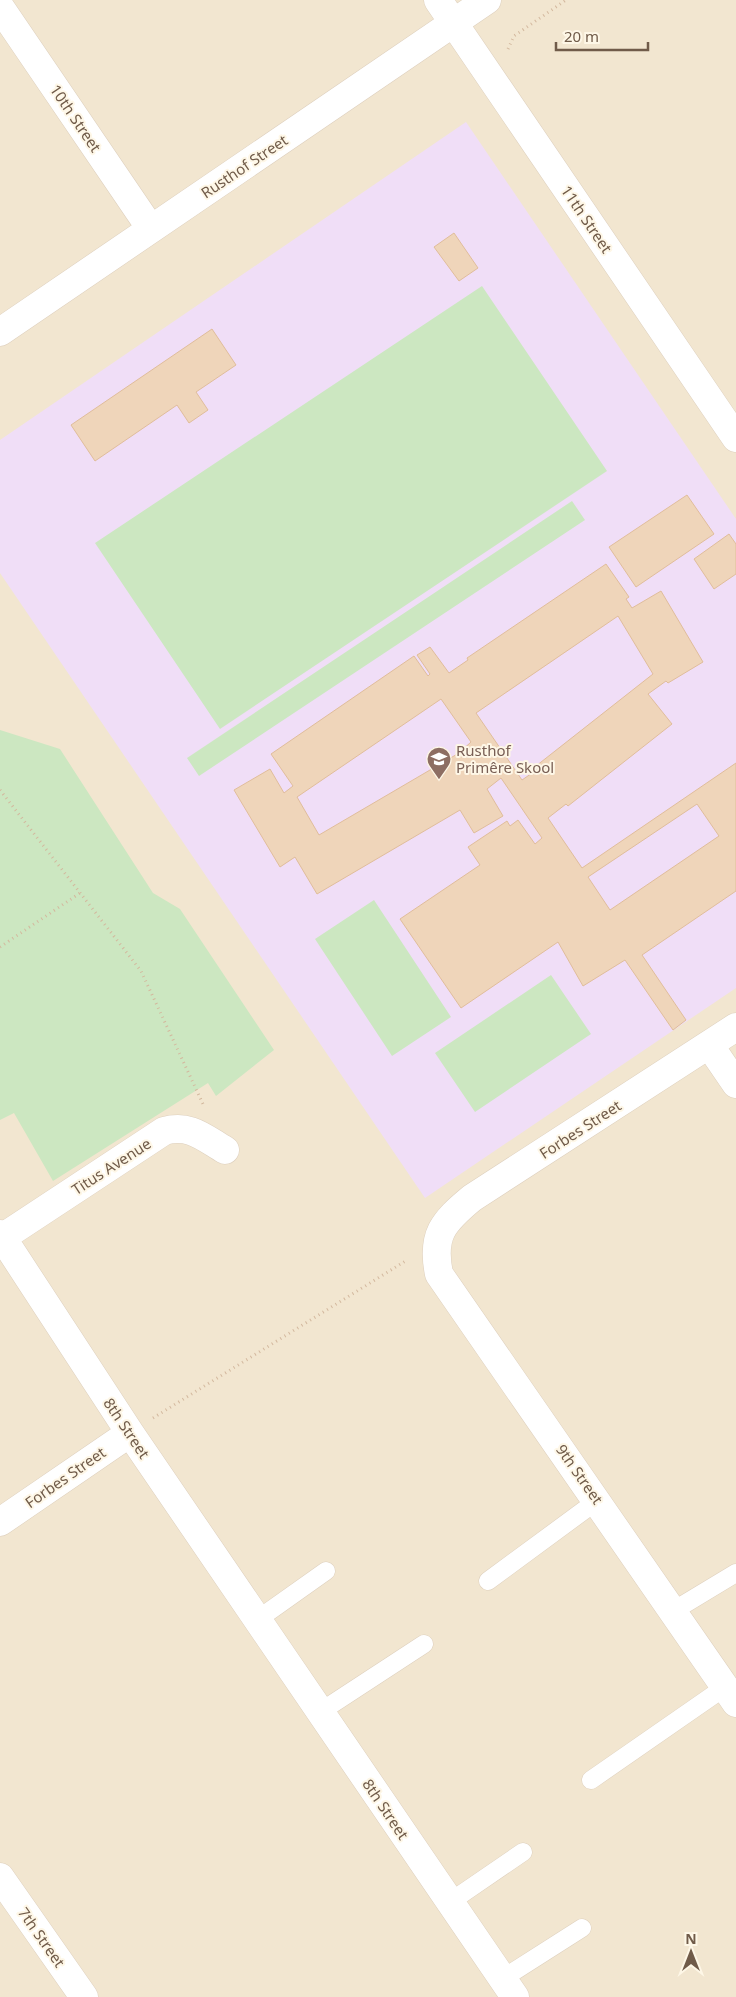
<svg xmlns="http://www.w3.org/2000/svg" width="736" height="1997" font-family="'Noto Sans',sans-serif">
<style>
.residential{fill:#f2e6d0}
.education{fill:#f0def7}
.green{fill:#cce7c1}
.building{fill:#efd5ba;stroke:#e0bd9b;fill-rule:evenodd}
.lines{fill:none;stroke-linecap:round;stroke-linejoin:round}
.lane-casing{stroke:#ded0be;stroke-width:19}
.street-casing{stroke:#ded0be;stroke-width:29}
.path{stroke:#d3b89e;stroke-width:3;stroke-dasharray:1 4;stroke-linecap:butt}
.lane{stroke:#fff;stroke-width:18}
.street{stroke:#fff;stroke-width:28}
.labels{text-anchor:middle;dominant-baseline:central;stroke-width:4;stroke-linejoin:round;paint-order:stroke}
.street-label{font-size:15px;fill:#705b49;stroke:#fef7e7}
.education-label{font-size:15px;fill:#785e54;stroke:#fef7e7;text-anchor:start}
</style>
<rect width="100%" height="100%" fill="#fbf3e1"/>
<!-- residential -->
<path class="residential" d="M0 0H736V1997H0Z"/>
<!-- education -->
<path class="education" d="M466 122 736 519V988L425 1198 0 573V440Z"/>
<!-- green -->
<path class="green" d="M482 286 607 471 220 729 95 543Z
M572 501 585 520 199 776 187 758Z
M0 730 60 749 153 893 180 909 274 1050 216 1096 208 1083 53 1181 14 1113 0 1120Z
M374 900 451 1017 392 1056 315 939Z
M551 975 591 1034 475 1112 435 1053Z"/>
<!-- building -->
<path class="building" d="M454 233 478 268 459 281 434 247Z
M212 329 236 365 196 392 208 410 189 423 177 405 95 461 71 425Z
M687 495 714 534 636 587 609 547Z
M729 534 736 544V574L714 589 694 559Z
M606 564 629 597 626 599 632 608 661 591 703 662 668 683 666 681 648 694 672 724 568 806 566 804 548 818 582 868 736 763V891L642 955 686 1020 673 1030 625 960 583 986 558 942 461 1008 400 919 480 865 468 847 507 821 510 826 518 820 535 844 542 838 501 778 487 789 503 816 474 833 460 810 317 894 295 857 280 867 234 790 270 769 284 793 293 786 271 754 414 656 428 676 430 674 417 655 430 647 449 673 468 660 467 658ZM618 616 653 674 536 766 538 769 522 780 476 713ZM441 699 471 742 459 753 319 835 297 797ZM697 804 719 836 610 910 588 877Z"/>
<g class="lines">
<defs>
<path id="lane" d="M488 1581 598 1500
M673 1611 736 1573
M257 1620 326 1571
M320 1712 424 1644
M591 1780 725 1687
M450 1902 523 1852
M502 1979 582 1928"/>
<path id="street" d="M438 0 736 438
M0 7 151 229
M0 332 487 0
M736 1027 472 1198C443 1222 431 1235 439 1274L736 1703
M710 1046 736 1084
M0 1234 130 1433 515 1997
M0 1239 164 1131C190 1124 203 1137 225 1150
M0 1522 130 1433
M0 1877 84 1997"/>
</defs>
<!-- lane casing -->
<use href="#lane" class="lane-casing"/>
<!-- street casing -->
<use href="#street" class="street-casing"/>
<!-- path -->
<path class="path" d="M508 49 514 36 566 0
M0 790 141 971 203 1104
M0 947 80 893
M153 1418 407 1260"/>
<!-- lane -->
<use href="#lane" class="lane"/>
<!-- street -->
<use href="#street" class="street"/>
</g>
<!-- icons -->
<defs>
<symbol id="school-pin" viewBox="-11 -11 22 30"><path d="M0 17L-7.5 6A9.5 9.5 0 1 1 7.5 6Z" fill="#8d6e63" stroke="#fef7e7"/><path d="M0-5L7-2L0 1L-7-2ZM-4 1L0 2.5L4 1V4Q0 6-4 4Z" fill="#fff"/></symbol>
</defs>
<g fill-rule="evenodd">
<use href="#school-pin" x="425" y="745" width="28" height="38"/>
</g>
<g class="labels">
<!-- street labels -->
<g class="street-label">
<text transform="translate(76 118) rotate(56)">10th Street</text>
<text transform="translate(244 166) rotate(-34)">Rusthof Street</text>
<text transform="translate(587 219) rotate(56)">11th Street</text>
<text transform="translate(580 1129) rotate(-33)">Forbes Street</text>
<text transform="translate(111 1166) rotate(-33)">Titus Avenue</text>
<text transform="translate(127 1428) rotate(56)">8th Street</text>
<text transform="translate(580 1474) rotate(55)">9th Street</text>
<text transform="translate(65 1477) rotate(-35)">Forbes Street</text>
<text transform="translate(386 1809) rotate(56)">8th Street</text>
<text transform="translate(42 1937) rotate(55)">7th Street</text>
</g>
<!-- education labels -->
<g class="education-label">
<text x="456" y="750">Rusthof<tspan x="456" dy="17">Primêre Skool</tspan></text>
</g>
</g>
<!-- north arrow -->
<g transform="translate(691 1952)" stroke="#fef7e7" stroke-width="4" paint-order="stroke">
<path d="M0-4L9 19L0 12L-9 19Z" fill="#705b49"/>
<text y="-8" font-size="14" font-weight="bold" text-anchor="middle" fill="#705b49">N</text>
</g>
<!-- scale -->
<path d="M556 42v8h92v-8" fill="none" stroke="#705b49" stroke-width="2.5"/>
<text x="564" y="42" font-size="15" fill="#705b49" stroke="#fef7e7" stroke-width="4" paint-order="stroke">20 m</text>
</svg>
